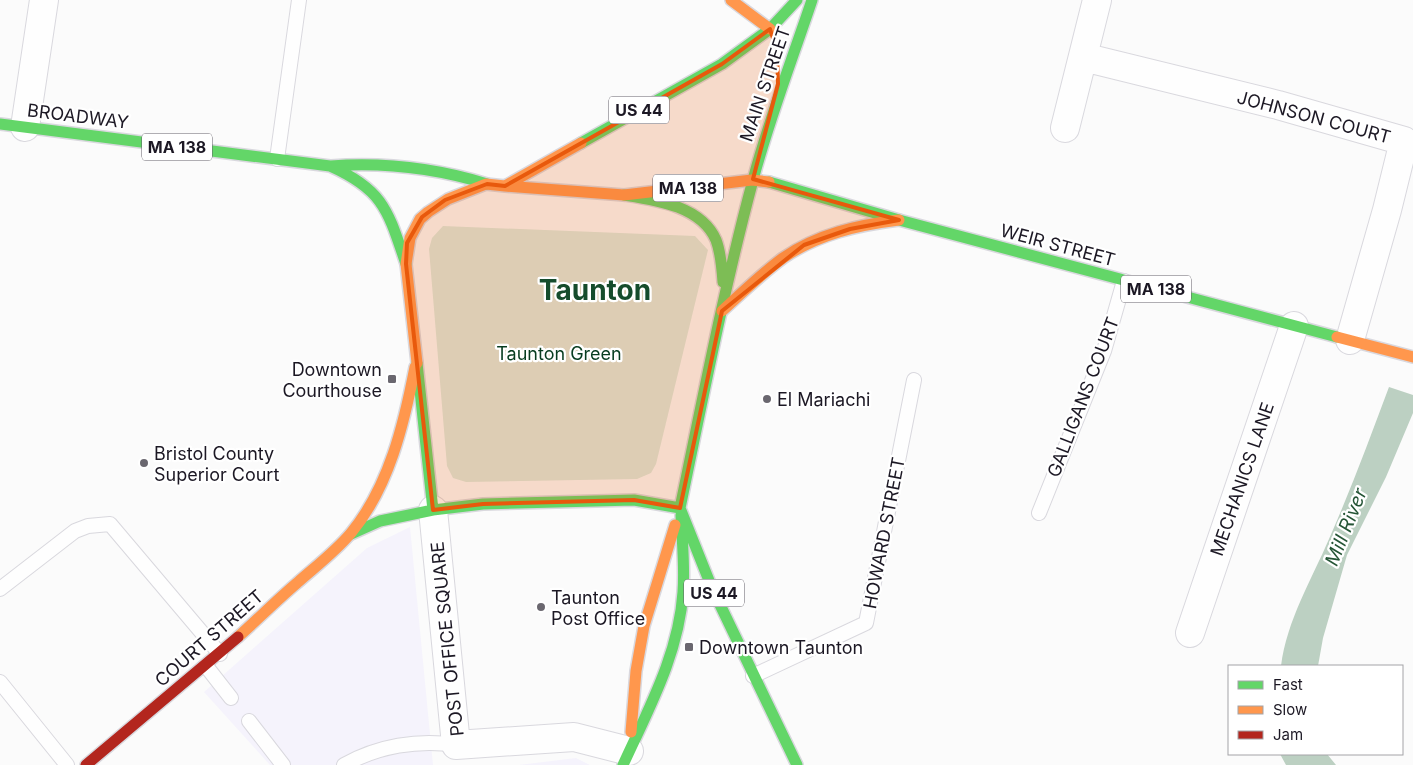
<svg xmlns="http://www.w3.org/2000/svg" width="1413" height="765" font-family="Inter,sans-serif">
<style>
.built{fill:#f5f3fc}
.green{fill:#dbeadf}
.water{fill:#bcd0c2}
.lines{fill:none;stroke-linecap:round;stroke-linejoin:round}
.lane-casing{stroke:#d9d8de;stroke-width:16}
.street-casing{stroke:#d9d8de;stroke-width:30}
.fast-casing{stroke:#d9d8de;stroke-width:14}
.slow-casing{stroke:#d9d8de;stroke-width:14}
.jam-casing{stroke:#d9d8de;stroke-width:14}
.lane{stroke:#fefefe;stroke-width:14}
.street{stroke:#fefefe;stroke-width:28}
.fast{stroke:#63d668;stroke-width:11}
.slow{stroke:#ff974d;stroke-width:11}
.jam{stroke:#b3261e;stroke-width:11}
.marked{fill:#e8590c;fill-opacity:0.2;stroke:#e8590c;stroke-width:4;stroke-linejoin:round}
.poi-dot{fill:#6a676f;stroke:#fff;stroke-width:2}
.labels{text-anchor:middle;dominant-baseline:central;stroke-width:4.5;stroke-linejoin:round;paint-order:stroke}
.shield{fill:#fff;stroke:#605d66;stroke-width:1}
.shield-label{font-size:16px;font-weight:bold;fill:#1c1824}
.street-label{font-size:18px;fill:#1c1824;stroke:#fff}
.park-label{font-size:18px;fill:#073c1f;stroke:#fff}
.poi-label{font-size:18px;fill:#1c1824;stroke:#fff;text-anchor:start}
.water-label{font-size:19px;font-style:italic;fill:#255536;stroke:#fff}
.town-label{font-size:28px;font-weight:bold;fill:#154c2c;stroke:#fff}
</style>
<rect width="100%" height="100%" fill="#fbfbfb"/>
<!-- built -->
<path class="built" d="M410 527 433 765H270L204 692 367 548Z
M576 758 590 765H519Z"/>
<!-- green -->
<path class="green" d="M443 226 695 236 708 250 656 464 651 473 637 479 466 482 453 478 447 466 429 249 432 238Z"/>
<!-- water -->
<path class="water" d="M1389 387 1413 395V413L1386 477 1347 555 1323 638 1318 666H1281C1287 620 1311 581 1329 539 1351 489 1370 438 1389 387Z
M1280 754H1327L1336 765H1286Z"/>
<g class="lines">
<defs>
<path id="lane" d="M277 159 299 0
M1039 513 1104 351 1124 281
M0 589 75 531 88 526 110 524 220 654
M206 666 231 698
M753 676 866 623 914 380
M0 682 67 765
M249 721 283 765
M344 765C378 746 418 739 456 745"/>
<path id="street" d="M1083 57 1278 105 1404 141 1387 210 1350 340
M25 127 44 0
M1065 128 1097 0
M433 510 456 745 574 737 629 751
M1190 633 1294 326"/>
<path id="fast" d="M0 124 330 166C384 190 388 211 406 264
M581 143 722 64 770 29 797 0
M331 166C385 162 435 168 487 184
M769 182 899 220 1337 337
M624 195C656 200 701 206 716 240 721 253 722 268 723 282
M417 363 433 510 483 504 634 500 680 508
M680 508C703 398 724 288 753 180 769 119 792 60 812 0
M680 508 712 588 797 765
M351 534 380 521 433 510
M623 765C648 710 679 654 683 592 685 566 682 541 681 515"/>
<path id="slow" d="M731 0 770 29
M505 186 624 195 752 180 769 182
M722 311C742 293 761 274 783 258 818 234 858 225 899 220
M1337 337 1413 357
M417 363 406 264 410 238 420 219 428 212 448 199 486 184 505 186 581 143
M238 637C258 619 277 600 297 583 315 567 335 552 351 533 389 487 404 424 415 367
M631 732 636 671 644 626 675 525"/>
<path id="jam" d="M86 765 238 637"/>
</defs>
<!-- lane casing -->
<use href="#lane" class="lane-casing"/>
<!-- street casing -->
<use href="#street" class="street-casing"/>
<!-- fast casing -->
<use href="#fast" class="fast-casing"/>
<!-- slow casing -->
<use href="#slow" class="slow-casing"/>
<!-- jam casing -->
<use href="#jam" class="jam-casing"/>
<!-- lane -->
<use href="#lane" class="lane"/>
<!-- street -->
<use href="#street" class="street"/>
<!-- fast -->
<use href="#fast" class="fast"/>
<!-- slow -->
<use href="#slow" class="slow"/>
<!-- jam -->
<use href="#jam" class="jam"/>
</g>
<!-- marked area -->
<path class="marked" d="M770 29 777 51 778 84 753 179 899 220 850 229 804 245 722 311 680 508 634 500 483 504 433 510 406 264 407 243 422 217 445 200 487 184 505 186 722 64Z"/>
<!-- markers -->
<g class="poi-dot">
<rect x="387" y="374" width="10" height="10" rx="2.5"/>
<circle cx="767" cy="399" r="5"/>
<circle cx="144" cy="463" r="5"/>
<circle cx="541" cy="607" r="5"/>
<rect x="684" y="642" width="10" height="10" rx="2.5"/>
</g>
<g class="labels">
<!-- shield labels -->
<g class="shield">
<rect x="609" y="96.5" width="60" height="27" rx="4"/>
<rect x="142" y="133.5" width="70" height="27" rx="4"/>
<rect x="653" y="174.5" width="70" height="27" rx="4"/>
<rect x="1121" y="275.5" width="70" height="27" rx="4"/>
<rect x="684" y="579.5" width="60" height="27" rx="4"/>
</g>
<g class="shield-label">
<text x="639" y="110">US 44</text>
<text x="177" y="147">MA 138</text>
<text x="688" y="188">MA 138</text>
<text x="1156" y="289">MA 138</text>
<text x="714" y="593">US 44</text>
</g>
<!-- street labels -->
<g class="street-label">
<text transform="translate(765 84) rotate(-71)">MAIN STREET</text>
<text transform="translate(78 116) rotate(7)">BROADWAY</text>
<text transform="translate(1314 117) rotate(15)">JOHNSON COURT</text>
<text transform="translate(1058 245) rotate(15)">WEIR STREET</text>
<text transform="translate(1083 397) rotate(-69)">GALLIGANS COURT</text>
<text transform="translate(1242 479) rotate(-71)">MECHANICS LANE</text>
<text transform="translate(884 533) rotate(-79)">HOWARD STREET</text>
<text transform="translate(209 638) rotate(-41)">COURT STREET</text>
<text transform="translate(447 639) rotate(-96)">POST OFFICE SQUARE</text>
</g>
<!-- park labels -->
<g class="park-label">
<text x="559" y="353">Taunton Green</text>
</g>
<!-- poi labels -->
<g class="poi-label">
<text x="382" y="369" text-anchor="end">Downtown<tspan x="382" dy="21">Courthouse</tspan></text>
<text x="777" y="399">El Mariachi</text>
<text x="154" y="453">Bristol County<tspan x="154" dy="21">Superior Court</tspan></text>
<text x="551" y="597">Taunton<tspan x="551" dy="21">Post Office</tspan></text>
<text x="699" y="647">Downtown Taunton</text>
</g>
<!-- water labels -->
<g class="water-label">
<text transform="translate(1346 527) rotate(-68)">Mill River</text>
</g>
<!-- town labels -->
<g class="town-label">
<text x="595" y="290">Taunton</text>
</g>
</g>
<!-- legend -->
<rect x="1228" y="665" width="175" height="90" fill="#ffffff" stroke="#a4a3a7"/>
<rect x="1238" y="681" width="25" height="8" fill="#63d668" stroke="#a4a3a7"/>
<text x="1273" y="690" font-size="15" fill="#1c1824">Fast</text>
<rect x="1238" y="706" width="25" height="8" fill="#ff974d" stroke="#a4a3a7"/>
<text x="1273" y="715" font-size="15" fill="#1c1824">Slow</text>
<rect x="1238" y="731" width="25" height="8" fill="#b3261e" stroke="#a4a3a7"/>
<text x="1273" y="740" font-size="15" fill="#1c1824">Jam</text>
</svg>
